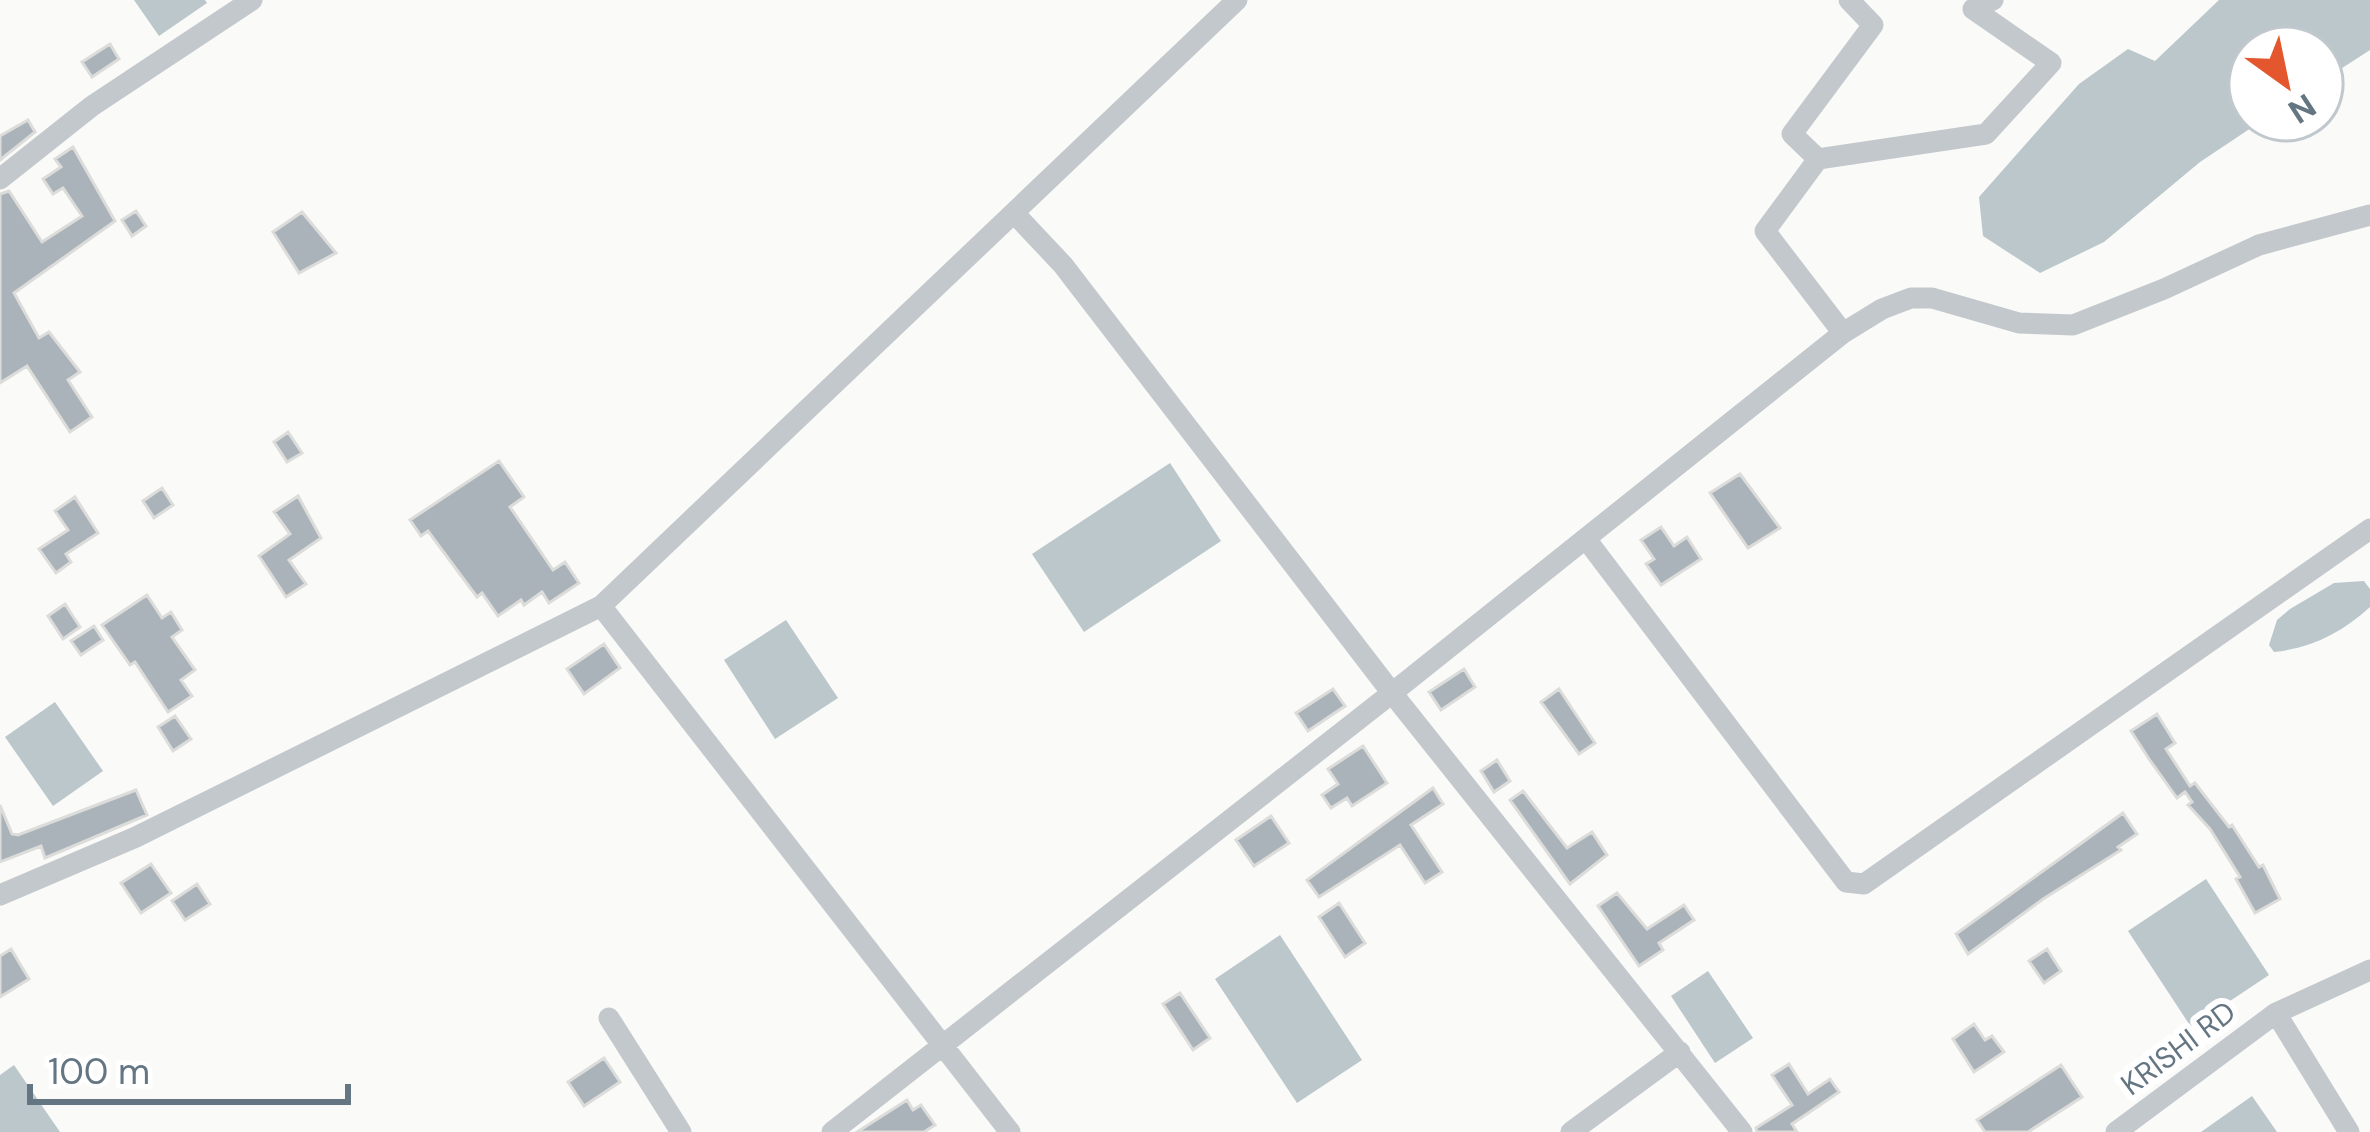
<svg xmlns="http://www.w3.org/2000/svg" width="2370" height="1132" font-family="'DM Sans',sans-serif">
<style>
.water{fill:#bbc7cb}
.building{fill:#aab3b9;stroke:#dcdcda;stroke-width:3}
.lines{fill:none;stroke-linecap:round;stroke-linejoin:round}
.street{stroke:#c3c8cc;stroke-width:21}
.labels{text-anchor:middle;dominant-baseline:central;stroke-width:12;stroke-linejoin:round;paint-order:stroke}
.street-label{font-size:30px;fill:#657683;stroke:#fff}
</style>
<rect width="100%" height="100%" fill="#fafaf8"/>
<!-- water -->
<path class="water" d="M134 0H205L207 3 159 36Z
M2219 0H2370V50L2322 81V48H2250V120H2263L2200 162 2104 242 2040 273 1983 236 1979 197 2079 84 2128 49 2155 61Z
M1170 463 1221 541 1084 632 1032 554Z
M2364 581 2370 589V607C2343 632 2312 648 2274 652L2269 645 2277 620 2290 609 2334 583Z
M786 620 838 698 775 739 724 660Z
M55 702 103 771 53 806 5 737Z
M2206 879 2269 975 2191 1027 2128 931Z
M1280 935 1362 1060 1297 1103 1215 979Z
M1708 971 1753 1038 1715 1063 1671 996Z
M14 1065 60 1132H0V1075Z
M2252 1096 2277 1132H2201Z"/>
<!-- building -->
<path class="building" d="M110 44 119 59 92 77 82 62Z
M28 120 35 132 0 160V136Z
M73 147 115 221 14 293 39 338 49 332 80 372 68 380 92 417 70 432 27 366 0 383V194L9 191 42 242 82 216 63 188 53 194 43 179 61 167 55 159Z
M136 211 146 226 132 236 122 220Z
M302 212 336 253 299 273 273 232Z
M288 432 302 453 287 462 274 442Z
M499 461 524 497 510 507 553 570 565 562 579 583 549 603 542 592 524 605 521 600 498 616 482 593 477 597 428 531 421 536 410 520Z
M1740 474 1780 528 1748 548 1710 493Z
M162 488 173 505 154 518 143 501Z
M298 496 321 538 289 560 306 584 286 597 259 556 290 534 274 512Z
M75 497 98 533 66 554 71 562 56 573 39 549 68 530 55 511Z
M1661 527 1674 546 1687 537 1701 559 1661 585 1646 564 1654 559 1641 540Z
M147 595 162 618 171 612 182 630 172 637 195 670 181 680 192 696 168 712 135 662 130 665 102 625Z
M65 604 80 627 63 639 48 616Z
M94 626 103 640 81 655 71 641Z
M604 644 620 668 584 694 567 669Z
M1464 669 1475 687 1441 710 1429 692Z
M1333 689 1345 706 1308 731 1296 713Z
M1559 689 1595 743 1579 754 1541 702Z
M2157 714 2175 743 2166 749 2190 786 2195 783 2229 827 2232 825 2259 867 2263 865 2280 899 2255 913 2236 879 2240 877 2210 829 2188 805 2192 802 2185 792 2177 798 2149 759 2131 731Z
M175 716 191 739 173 751 158 727Z
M1363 746 1387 783 1352 806 1347 798 1331 808 1322 795 1338 784 1328 769Z
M1497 760 1510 781 1494 792 1481 771Z
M1433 788 1443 804 1411 825 1442 872 1425 883 1400 845 1319 897 1307 880Z
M136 790 147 815 45 858 41 846 0 862V805L12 834 18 835Z
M1523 791 1567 848 1592 832 1607 855 1570 884 1510 800Z
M2123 813 2137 834 2118 847 2121 850 2043 899 1968 954 1956 934Z
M1271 816 1289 843 1254 866 1236 840Z
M151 864 171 893 141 913 121 883Z
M197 884 210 904 185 920 172 901Z
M1617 893 1647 929 1684 905 1694 920 1659 943 1663 950 1639 966 1598 906Z
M1339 903 1365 943 1345 957 1319 917Z
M11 949 29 979 0 997V956Z
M2047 949 2061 971 2044 983 2029 961Z
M1180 993 1210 1038 1193 1050 1163 1004Z
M1974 1024 1985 1040 1992 1036 2004 1052 1974 1072 1953 1039Z
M604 1058 620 1082 584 1106 568 1082Z
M1789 1064 1808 1094 1830 1079 1839 1092 1792 1124 1797 1132H1757L1756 1128 1792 1105 1772 1075Z
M2061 1065 2082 1097 2028 1132H1985L1977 1120Z
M907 1100 913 1110 921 1105 935 1125 924 1132H857Z"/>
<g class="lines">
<!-- street -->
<path class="street" d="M1818 159 1792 134 1873 25 1849 0
M0 179 92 106 252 0
M1015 214 1063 265 1392 693 1742 1132
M1843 333 1765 231 1818 159 1986 134 2051 63 1973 9 1993 0
M1586 539 1846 882 1864 884 2370 529
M601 606 1010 1132
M0 895 136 837 601 606 1237 0
M609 1018 681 1132
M832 1132 1392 693 1843 333 1882 309 1911 298H1932L2019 323 2073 325 2164 289 2259 245 2370 215
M1571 1132 1680 1052
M2116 1132 2276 1013
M2349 1132 2276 1013 2370 970"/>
</g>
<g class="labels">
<!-- street labels -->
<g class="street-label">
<text transform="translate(2178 1048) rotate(-37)">KRISHI RD</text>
</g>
</g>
<!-- north arrow -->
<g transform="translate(2286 84) rotate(147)"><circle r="57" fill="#ffffff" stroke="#c1c8cd" stroke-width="3"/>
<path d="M0-9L21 45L0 30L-21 45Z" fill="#e4572e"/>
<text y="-18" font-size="33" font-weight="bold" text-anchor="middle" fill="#657683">N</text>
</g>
<!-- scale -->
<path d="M30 1084v18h318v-18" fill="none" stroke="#657683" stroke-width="6"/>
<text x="48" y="1084" font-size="36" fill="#657683" stroke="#ffffff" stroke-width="9" paint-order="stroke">100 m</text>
</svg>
